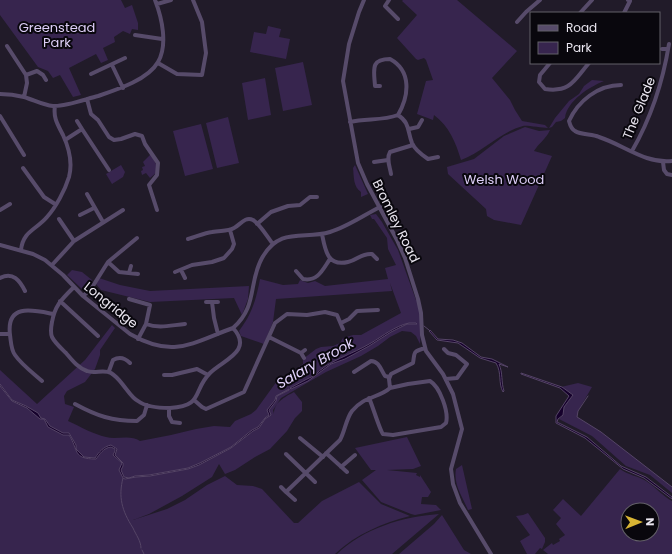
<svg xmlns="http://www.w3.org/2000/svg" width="672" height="554" font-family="Poppins,sans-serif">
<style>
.green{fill:#37254e;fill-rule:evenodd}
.water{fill:#15002b;stroke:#554566}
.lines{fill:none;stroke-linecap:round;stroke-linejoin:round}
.stream{stroke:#554566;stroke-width:1}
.minor{stroke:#574b6a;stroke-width:4}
.labels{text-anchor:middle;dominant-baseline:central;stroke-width:4;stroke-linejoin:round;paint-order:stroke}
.park-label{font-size:13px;fill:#ddcef7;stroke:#09070d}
.street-label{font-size:13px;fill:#eae6f0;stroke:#09070d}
.water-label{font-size:14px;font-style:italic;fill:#e3d3fd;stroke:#09070d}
</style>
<rect width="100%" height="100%" fill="#211b29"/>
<!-- green -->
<path class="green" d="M0 0H121L125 8 132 5 138 23V30L132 29 130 34 123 31 114 37 115 42 103 48 108 60 101 63 96 54 69 68 81 95 73 97 60 75 53 78 48 71 38 67 0 15Z
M403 0H457L517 51 492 78 510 100 515 110 522 121 545 125 548 128C542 128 526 125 523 126 500 132 483 152 461 160 456 143 449 126 434 115L433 120 417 114 426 81 433 80 426 60 424 58 418 60 416 59 397 38 417 15 402 1Z
M268 26 281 29 279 37 290 39 286 59 250 52 254 32 266 34Z
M303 62 312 105 283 111 275 68Z
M265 78 271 115 248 120 242 83Z
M592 80 604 81C589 87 567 101 565 118L561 121 556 122 552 127 549 128 555 118 569 101 579 94 584 86Z
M228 117 239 163 217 168 206 123Z
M201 124 213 169 185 176 173 131Z
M525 127 539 131 550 130C546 139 539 143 534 151L552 156 521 225 494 220 487 216 486 209 448 174 447 167 474 159 504 136Z
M151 154 156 164V173L150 178 146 173 142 175 141 171 143 170 142 167 145 166 143 162Z
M121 165 125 172 123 177 112 184 106 174Z
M355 165 368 194 361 197V192C353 187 354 176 353 168Z
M376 214 382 222 398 250 416 300 418 299 421 326 420 344 416 336 411 332 402 331 390 337 378 346 361 356 326 372 281 398 273 410 274 414C274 402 285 397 294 392L302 402V411L295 418 287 431 270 449 255 457 235 470 225 474 219 464 212 477 182 496 149 514 133 520 167 509 185 500 207 485 225 476 237 485 253 486 262 489 294 523H298L322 501 359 482 381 504 410 516C383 523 356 534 335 554H0V370L37 404 85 360 112 325 115 328 100 350V355L95 369 85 382 67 391 64 396 65 404 74 407 68 421C81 427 93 434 106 437 117 440 130 434 140 441L171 435 196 429 214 426 230 427 235 421 251 414 256 410 277 381 282 380 300 366 303 364V359L316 349 321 347 333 346 340 343 343 338 353 335H361L401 313 390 283 392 291 276 299 273 322 264 344 241 336 239 331C252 314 256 300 260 279L283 285 298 284 300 280 308 283 315 281 325 286 388 279 385 268 396 265 388 249 387 238 374 219H372L370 215Z
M72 270 82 272 92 280 86 290H83L67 275Z
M99 278 120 285 150 291 249 286 248 299 242 315 234 298 150 302 101 290 96 284Z
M578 383 592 387 578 411 577 417 601 432 672 487V493L650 475 626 466 592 436 559 419 563 415 564 407 573 395 561 387Z
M407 437 421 466 413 469 387 470 417 473 416 475 420 477V475L431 492 428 497H422L421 504 436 505 441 510 415 515 411 514 381 502 362 480 376 470H371L355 448Z
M462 465 472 509 468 510C463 497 453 485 456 469Z
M620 469C628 475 638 476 646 481 656 487 662 496 672 501V554H548L543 550 552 543 553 545 560 541 559 539 565 535 556 524 561 518 553 510 563 499 581 516ZM628 510H652V534H628Z
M528 513 545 538V542L542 549 540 548 535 554H527L520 541 530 535 516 516 523 515Z
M439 514 392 554H337C364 528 402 517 439 514Z
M442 515 464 550 471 554H399L434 524Z"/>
<!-- water -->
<path class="water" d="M409 323H416L417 324H407L391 332 369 346 345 359 331 364 308 381 291 389 290 388C296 385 310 377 314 376 327 361 353 354 371 343 383 336 395 326 409 323Z
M430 330 438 339 453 340 462 343 481 357 492 359 508 367 499 364C503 373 501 382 504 391L503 392C498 383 502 373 496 363L480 358 458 343 437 340 429 331Z
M521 373 562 387 573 395 564 407 563 415 558 419 557 422 587 437 621 466 646 477 672 497V499L644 478 623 469 585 438 556 423V416L569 396 560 388 521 374Z
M0 384 12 400 26 406 38 413 41 418 45 419 50 426 63 433H69L76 445V449L84 457 95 458C99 452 103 447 111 445L117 449 115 455 123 463V466L121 470 124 477 129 478 135 476 149 475 188 468 200 463 231 447 252 430 258 427 265 418 269 415 267 410 275 400 276 396 289 389V390L277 396 276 401 269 410 271 415 265 419 259 428 253 431 231 448 199 465 188 469 150 476 136 477 125 479 123 478 119 470 122 463 113 455 115 451V449L111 447C103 448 100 454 96 459 72 459 79 450 69 435H63L48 427 44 419H40L27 408 12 401 0 386Z"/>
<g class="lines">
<!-- stream -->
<path class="stream" d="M424 326 429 330
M588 396 578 411 577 417 601 432 672 487
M123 478C118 497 122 511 133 528 136 535 141 541 141 548
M142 550 144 554"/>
<!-- minor -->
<path class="minor" d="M364 0 359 12 349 44 343 81 358 163 367 184 397 240 405 258 418 299 421 313 422 335 426 351 443 374 453 394 462 429 451 469 453 484 460 503 491 554
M389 0 385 6 398 19
M157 4 171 0
M580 13 592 0
M624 13 630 1 628 0
M517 22 526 12 540 0
M135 35 162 39
M7 46 26 75 27 83 24 97
M662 49H668
M158 63 177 74 202 75 206 53 202 22 193 0
M550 63 540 75 539 82 545 89C571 93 575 79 589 63
M112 65 123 88
M91 74 125 58
M26 75 37 71 43 75 46 80
M621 85C598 85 578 101 569 121 570 125 571 129 575 131 581 135 592 134 599 137 624 145 645 164 672 161
M0 94C8 94 16 95 24 97 34 100 43 105 53 106 65 107 86 99 98 96 116 90 148 80 158 62 168 45 162 18 155 0
M87 99 91 114 98 120 109 137 114 140 121 139 135 134 142 136 145 144 158 163 157 175 149 185 157 210
M398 115C410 123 407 130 412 143 415 150 422 155 428 159L438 157
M0 116 24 155
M77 121 82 129
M350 122C366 118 382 121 398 115 409 96 412 71 390 59 370 59 374 70 375 86H380
M409 129 418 127 422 120
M65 140 82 129 109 170
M632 151C651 118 663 81 669 44
M374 162 388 160
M663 162 664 170 667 174 672 175
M23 168 44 197 55 204
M391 174C390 167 386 159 390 152L413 145
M87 194 103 222
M0 210 10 204
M80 215 94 208
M59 219 74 241
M257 224 271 212 288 206 300 205 310 197H317
M322 234C325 249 327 267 348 262 358 260 361 253 372 254L377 259
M188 239C196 237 204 233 212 232 220 230 227 232 234 228 240 225 245 216 253 220 260 224 268 238 273 244
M0 245 33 254 45 260 63 275 83 296 130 334C174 359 191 343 233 328 258 306 248 283 262 258 280 226 304 240 330 232 347 227 364 215 380 207
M21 250C23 231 36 230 47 217 56 207 65 190 69 177 73 162 69 148 63 135 58 125 53 118 55 106
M108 262 119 272 138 274
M52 265 74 241 123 210
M181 270 185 278
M296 271 303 279C318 282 323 269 330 259
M175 272 192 265 212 262 224 258 232 249 234 244 230 230
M129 273 131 266
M0 278C13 271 20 281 25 291
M74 287C62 299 55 305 52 322 51 327 50 332 52 337 55 343 62 349 66 353 72 360 78 368 87 371 94 374 104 369 111 373 119 378 121 383 127 390 130 394 134 399 138 401 146 407 161 408 170 408 204 406 192 391 210 373 223 360 254 351 233 328
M83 296 91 289 108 262 137 238
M129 299 150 305 146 324 138 339
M60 301 98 336
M206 302H218
M212 302 214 318 218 334
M341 323 349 319 357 311 378 310
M146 324C159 329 172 325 185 324
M0 334H10
M269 337 301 353
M444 349 448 353 456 355 467 364 457 378 446 379
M304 358 301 353 305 350
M109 371 113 360C120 356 125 358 130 363
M354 372 371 361C379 361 381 370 385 376L389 377
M164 375H172L197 369 208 375
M42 381C34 374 21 364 15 355 11 350 11 342 10 335 6 303 33 310 53 314
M369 398C372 404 380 431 383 434L393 435 441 427 446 423C449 412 440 387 430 381L408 384 390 388
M194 400 202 407 206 409 244 392 275 323 287 314 307 315 325 312 337 315 343 329
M75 404C97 416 112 421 137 421L144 415 147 405
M169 408V416L172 422 180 423
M300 438 323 457
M326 453 347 472
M286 454 315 482
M341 467 355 455
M281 487 286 492
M295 500 286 492 340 440C345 431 346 419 352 411 364 396 379 398 390 388L389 379 391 374 413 363C415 352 412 352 425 348"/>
</g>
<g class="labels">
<!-- park labels -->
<g class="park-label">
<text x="57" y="27">Greenstead<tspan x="57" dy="15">Park</tspan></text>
<text x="504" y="179">Welsh Wood</text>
</g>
<!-- street labels -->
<g class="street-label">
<text transform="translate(639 108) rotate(-68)">The Glade</text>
<text transform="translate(396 221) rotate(64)">Bromley Road</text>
<text transform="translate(111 305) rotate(39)">Longridge</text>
</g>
<!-- water labels -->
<g class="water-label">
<text transform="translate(315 363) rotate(-30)">Salary Brook</text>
</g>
</g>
<!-- legend -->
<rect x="530" y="12" width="130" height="52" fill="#09070d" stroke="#636068"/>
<rect x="538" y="25" width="20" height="6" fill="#574b6a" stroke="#636068"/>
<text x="566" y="32" font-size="12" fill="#eae6f0">Road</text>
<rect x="538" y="42" width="20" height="12" fill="#37254e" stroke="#636068"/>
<text x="566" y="52" font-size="12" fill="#eae6f0">Park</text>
<!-- north arrow -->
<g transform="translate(640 522) rotate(89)"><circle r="19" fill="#09070d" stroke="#636068"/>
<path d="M0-3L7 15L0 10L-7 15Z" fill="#d8b434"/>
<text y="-6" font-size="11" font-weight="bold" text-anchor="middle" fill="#eae6f0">N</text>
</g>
</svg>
